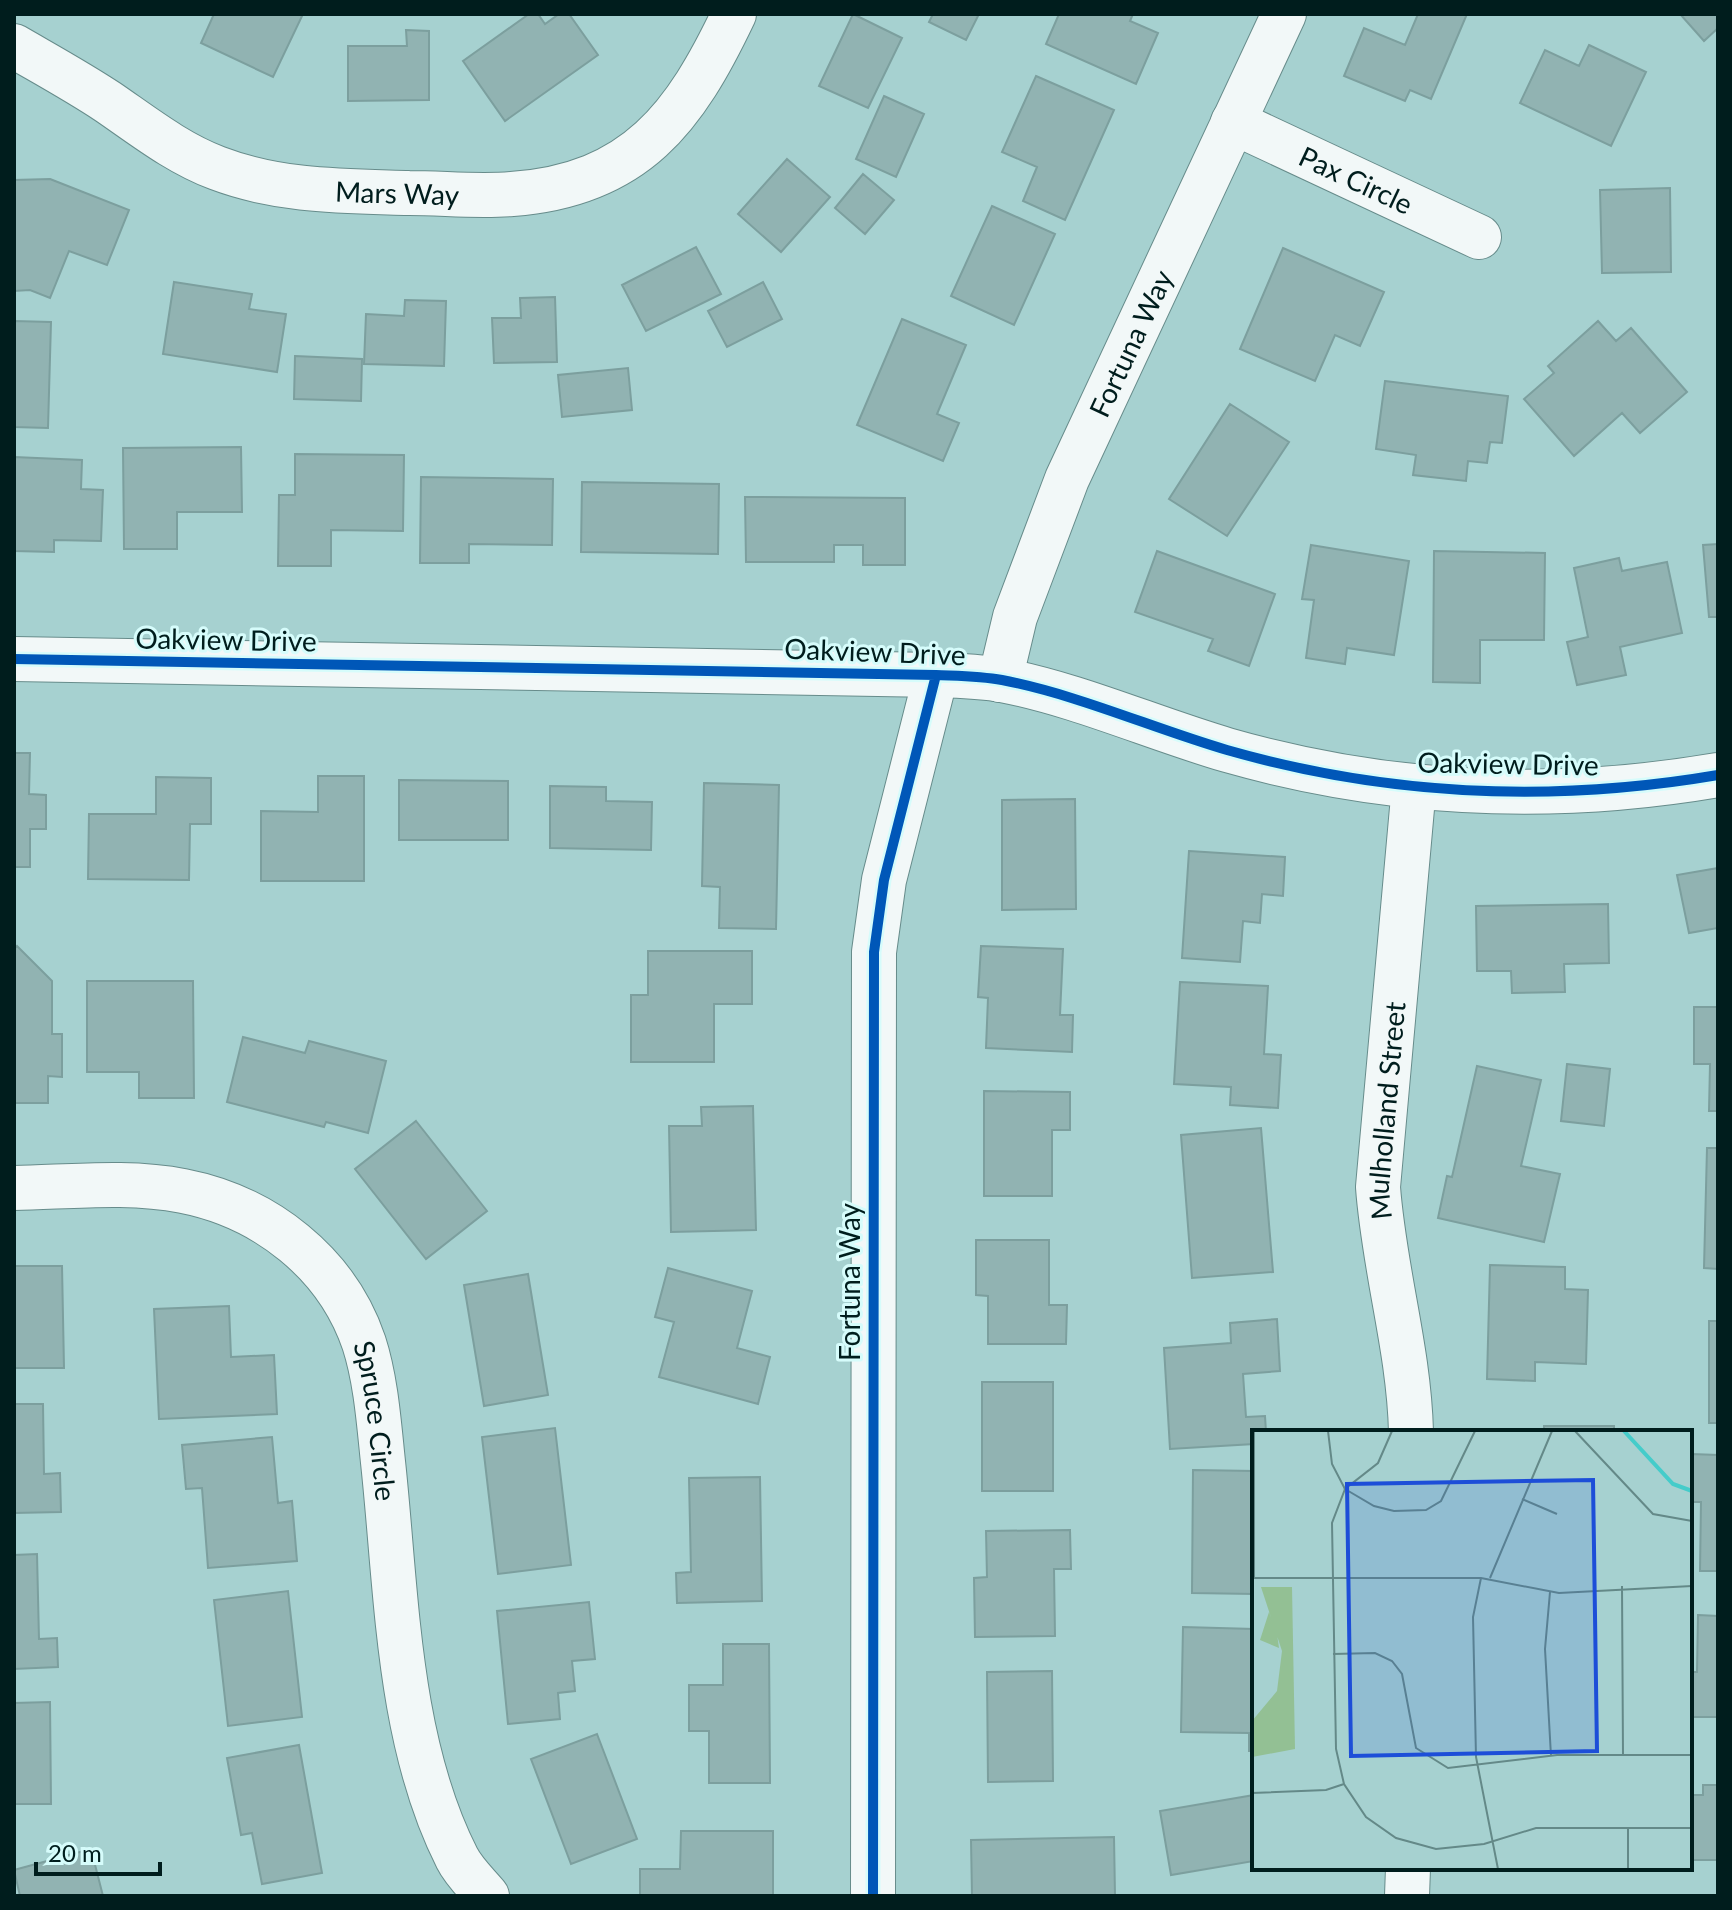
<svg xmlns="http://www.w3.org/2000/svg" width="1732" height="1910" font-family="Lato,sans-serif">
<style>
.building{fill:#91b3b2;stroke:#7c9f9e;stroke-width:2}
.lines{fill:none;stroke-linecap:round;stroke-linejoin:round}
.minor-casing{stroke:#678c8b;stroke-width:46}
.tertiary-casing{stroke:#678c8b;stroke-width:46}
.minor{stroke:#f2f8f8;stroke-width:44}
.tertiary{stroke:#f2f8f8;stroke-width:44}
.cycleway-casing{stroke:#d6fcfb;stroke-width:15}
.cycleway{stroke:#0057b8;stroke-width:10}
.labels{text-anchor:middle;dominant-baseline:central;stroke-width:6;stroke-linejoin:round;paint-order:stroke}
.street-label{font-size:28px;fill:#001d1d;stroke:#d6fcfb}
.inset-river{fill:none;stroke:#45ccca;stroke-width:4}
.inset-road{fill:none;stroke:#648988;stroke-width:2}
.view{fill:#1d4ed8;fill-opacity:0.15;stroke:#1d4ed8;stroke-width:4}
.inset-edge{fill:none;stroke:#001d1d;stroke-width:4}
</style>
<rect width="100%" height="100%" fill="#a6d1d0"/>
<!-- building -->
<path class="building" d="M214 14H303L273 77 201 43Z
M529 14H538L545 24 559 14H569L598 55 505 121 463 61Z
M853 14 902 38 868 108 819 86Z
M933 14H979L966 40 929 22Z
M1059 14H1133L1130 21 1158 33 1136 84 1046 44Z
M1418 14H1467L1431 99 1410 90 1405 101 1344 76 1364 28 1405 45Z
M1680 14H1718V28L1704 41Z
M406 30 429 31V100L348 101V46H407Z
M1589 45 1646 72 1611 146 1520 103 1545 50 1579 66Z
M1036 76 1114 110 1065 220 1023 201 1037 167 1002 152Z
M884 96 924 114 896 177 856 159Z
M787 159 830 197 781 252 738 214Z
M863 174 894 200 865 234 835 208Z
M50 179 129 210 107 265 69 251 50 298 30 290 14 291V180Z
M1670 188 1671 272 1602 273 1600 190Z
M992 206 1055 234 1014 325 951 296Z
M696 247 721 294 646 331 622 285Z
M1283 248 1384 292 1360 346 1335 335 1315 381 1240 349Z
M174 282 252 294 249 309 286 314 277 372 163 354Z
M763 282 782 319 727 347 708 311Z
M555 297 557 362 494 363 492 318H521L520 298Z
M405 300 446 301 444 366 364 364 366 314 404 316Z
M902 319 966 345 937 414 959 423 943 461 857 425Z
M14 321 51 322 48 428 14 427Z
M1598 321 1616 341 1631 328 1687 392 1640 433 1622 413 1574 456 1524 399 1554 373 1548 366Z
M295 356 362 359 361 401 294 399Z
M628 368 632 410 562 417 558 375Z
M1385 381 1508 396 1502 443 1490 442 1487 463 1468 461 1466 481 1413 475 1416 455 1376 449Z
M1230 404 1289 442 1227 536 1169 499Z
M241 447 242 512H177V549H124L123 448Z
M295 454 404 455 403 531 331 530V566H278L279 495H295Z
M14 457 82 460 81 489 103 490 101 541 54 540V552L14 551Z
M421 477 553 479 552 545 469 544V563H420Z
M582 482 719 484 718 554 581 552Z
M745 497 905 498V565H863V545H834V562H746Z
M1718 544V617H1709L1703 545Z
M1311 545 1409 561 1394 655 1347 648 1345 664 1306 658 1314 600 1302 599Z
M1157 551 1275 594 1249 666 1208 651 1213 639 1135 612Z
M1434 551 1545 553 1544 640H1480V683L1433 682Z
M1619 558 1622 571 1667 562 1682 633 1620 647 1626 675 1577 685 1567 642 1588 637 1574 568Z
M14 753H30L29 794 46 795V829H30V867H14Z
M318 776H364V881H261V811L318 812Z
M156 777 211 778V824H190L189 880 88 879 89 814H156Z
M399 780 508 781V840H399Z
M704 783 779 785 776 929 719 928 720 887 702 886Z
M550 786 606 787V801L652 802 651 850 550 848Z
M1075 799 1076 909 1002 910V800Z
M1189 851 1285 857 1283 896 1262 894 1260 923 1243 921 1240 962 1182 958Z
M1718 868V928L1689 933 1677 875Z
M1608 904 1609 963 1564 964 1565 992 1512 993 1511 971H1477L1476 906Z
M17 946 52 981V1034H62V1077L48 1076V1103H14V949Z
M981 946 1063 949 1060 1015H1073L1072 1052 986 1048 988 998 978 997Z
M648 951H752V1004H714V1062H631V995H648Z
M87 981H193L194 1098H139V1072H87Z
M1180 982 1268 986 1264 1054 1281 1055 1278 1108 1230 1105 1231 1087 1174 1084Z
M1694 1007H1718V1111H1709L1710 1064H1694Z
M243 1037 305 1053 309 1041 386 1061 368 1133 326 1122 324 1127 227 1102Z
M1567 1064 1610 1069 1604 1126 1561 1121Z
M1477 1066 1541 1080 1521 1166 1560 1174 1544 1242 1438 1218 1447 1176 1452 1177Z
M984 1091 1070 1092V1130H1052V1196H984Z
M753 1106 756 1230 671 1232 669 1126H702L701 1107Z
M416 1121 487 1211 426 1259 355 1169Z
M1261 1128 1273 1272 1192 1278 1181 1135Z
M1707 1148H1718V1269L1704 1268Z
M976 1240H1049V1305H1067L1066 1344H988V1296L976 1295Z
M1490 1265 1565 1267V1289L1588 1290 1586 1364 1535 1362V1381L1487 1379Z
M14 1266H62L64 1368H14Z
M668 1268 752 1291 737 1348 770 1357 758 1404 659 1377 674 1322 655 1317Z
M528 1274 548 1395 484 1406 464 1285Z
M229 1306 231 1357 274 1355 277 1414 159 1419 154 1309Z
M1277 1319 1280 1371 1243 1374 1246 1417 1265 1416 1266 1432H1254V1444L1170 1449 1164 1348 1231 1343 1230 1323Z
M1709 1321H1718V1423H1709Z
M982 1382H1053V1491H982Z
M14 1404H43L44 1474 60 1473 61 1512 14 1513Z
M1544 1426H1614V1432H1544Z
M555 1428 571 1565 498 1574 482 1437Z
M272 1437 278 1503 292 1501 297 1561 208 1568 202 1488 186 1489 182 1445Z
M1691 1454 1718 1455V1571H1700L1701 1502H1691Z
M1193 1470 1254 1471V1594L1192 1593Z
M760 1477 762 1601 677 1603 676 1573 691 1572 689 1478Z
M1070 1530 1071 1569H1054L1055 1636 975 1637 974 1578 987 1577 986 1531Z
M37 1554 39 1639 57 1638 58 1667 14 1669V1555Z
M288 1591 302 1717 228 1726 214 1600Z
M589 1602 595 1659 572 1661 575 1691 558 1693 560 1719 508 1724 497 1611Z
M1698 1615 1718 1616V1717H1690V1672H1697Z
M1183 1627 1254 1629V1751H1249V1733L1181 1732Z
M723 1644H769L770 1783H709V1731H689V1685H723Z
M1052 1671 1053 1781 988 1782 987 1672Z
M50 1702 51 1804H14V1703Z
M597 1734 637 1839 571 1864 531 1759Z
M299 1745 322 1873 262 1884 252 1833 241 1835 227 1758Z
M1703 1785H1718V1860H1690V1795H1703Z
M1254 1795V1861L1171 1875 1160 1811Z
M681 1831H773V1895L640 1896V1869H680Z
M1114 1837 1115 1896H972L971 1840Z
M91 1849 103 1896H20L14 1870Z"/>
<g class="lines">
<defs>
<g id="minor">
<path id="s1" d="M14 46C45 64 78 82 108 102 143 126 177 153 217 168 280 192 343 191 409 193 443 193 478 197 512 194 636 185 685 117 734 14"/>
<path id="s2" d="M1233 122 1479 237"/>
<path id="s3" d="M14 1188C69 1187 129 1180 183 1191 265 1207 337 1263 364 1343 376 1380 379 1424 383 1462 397 1592 397 1740 457 1858 464 1872 477 1884 487 1896"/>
<path id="s4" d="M1411 1432C1409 1349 1384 1270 1378 1187L1414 786"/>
<path d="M1407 1896 1408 1868"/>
</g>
<g id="tertiary">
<path d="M14 659 936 675C958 676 980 676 1002 680 1079 695 1152 728 1227 750 1388 796 1554 803 1718 775"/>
<path id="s5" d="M1000 680 1015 617 1067 479 1284 14"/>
<path d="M873 1896 874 952 884 880 936 675"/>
</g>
</defs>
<!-- minor casing -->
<use href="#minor" class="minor-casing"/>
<!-- tertiary casing -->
<use href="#tertiary" class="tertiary-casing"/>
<!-- minor -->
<use href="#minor" class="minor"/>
<!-- tertiary -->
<use href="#tertiary" class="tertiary"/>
<defs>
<path id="cycleway" d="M14 659 936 675C958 676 980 676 1002 680 1079 695 1152 728 1227 750 1388 796 1554 803 1718 775
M873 1896 874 952 884 880 936 675"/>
</defs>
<!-- cycleway casing -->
<use href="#cycleway" class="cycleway-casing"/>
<!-- cycleway -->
<use href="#cycleway" class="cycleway"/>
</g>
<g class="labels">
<!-- street labels -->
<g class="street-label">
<text stroke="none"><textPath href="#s2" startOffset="136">Pax Circle</textPath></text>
<text stroke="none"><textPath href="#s1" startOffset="420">Mars Way</textPath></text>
<text stroke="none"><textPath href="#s5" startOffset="362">Fortuna Way</textPath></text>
<text transform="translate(226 639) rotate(1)">Oakview Drive</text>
<text transform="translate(875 651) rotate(2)">Oakview Drive</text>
<text transform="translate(1508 763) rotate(1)">Oakview Drive</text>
<text stroke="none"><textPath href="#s4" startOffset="324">Mulholland Street</textPath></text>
<text transform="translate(849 1282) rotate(-90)">Fortuna Way</text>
<text stroke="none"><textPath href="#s3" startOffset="496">Spruce Circle</textPath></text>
</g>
</g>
<!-- overview -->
<g transform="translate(1252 1430)">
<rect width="440" height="440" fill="#a6d1d0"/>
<path d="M9 157H40L43 319 0 327V291L25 261 30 221ZM17 182 25 204 27 218 8 210Z" fill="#93c094"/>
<path class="inset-river" d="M372 1 421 54 440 61"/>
<path class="inset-road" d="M2 1V148M76 1 80 34 93 59 80 93 84 319 92 354 114 387 144 408 184 419 232 414 284 398H440M140 1 126 33 93 59 122 76 142 81 174 80 189 71 223 1M323 1 401 84 440 91M270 69 305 84M0 148H229L307 163 440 156M229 148 221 187 224 327 246 439M238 148 300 1M370 156 371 325M298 162 293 219 299 326M81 224 123 223 140 231 150 244 164 318 196 338 305 325H440M0 363 74 360 92 354M376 398V439"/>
<path class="view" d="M341 50 345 321 99 326 95 54Z"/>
<rect width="440" height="440" class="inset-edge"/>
</g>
<!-- border -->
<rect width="1732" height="1910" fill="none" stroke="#001d1d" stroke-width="32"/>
<!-- scale -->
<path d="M36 1862v12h124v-12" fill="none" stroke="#001d1d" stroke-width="4"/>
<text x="48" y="1862" font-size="24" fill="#001d1d" stroke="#d6fcfb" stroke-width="6" paint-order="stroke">20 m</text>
</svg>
